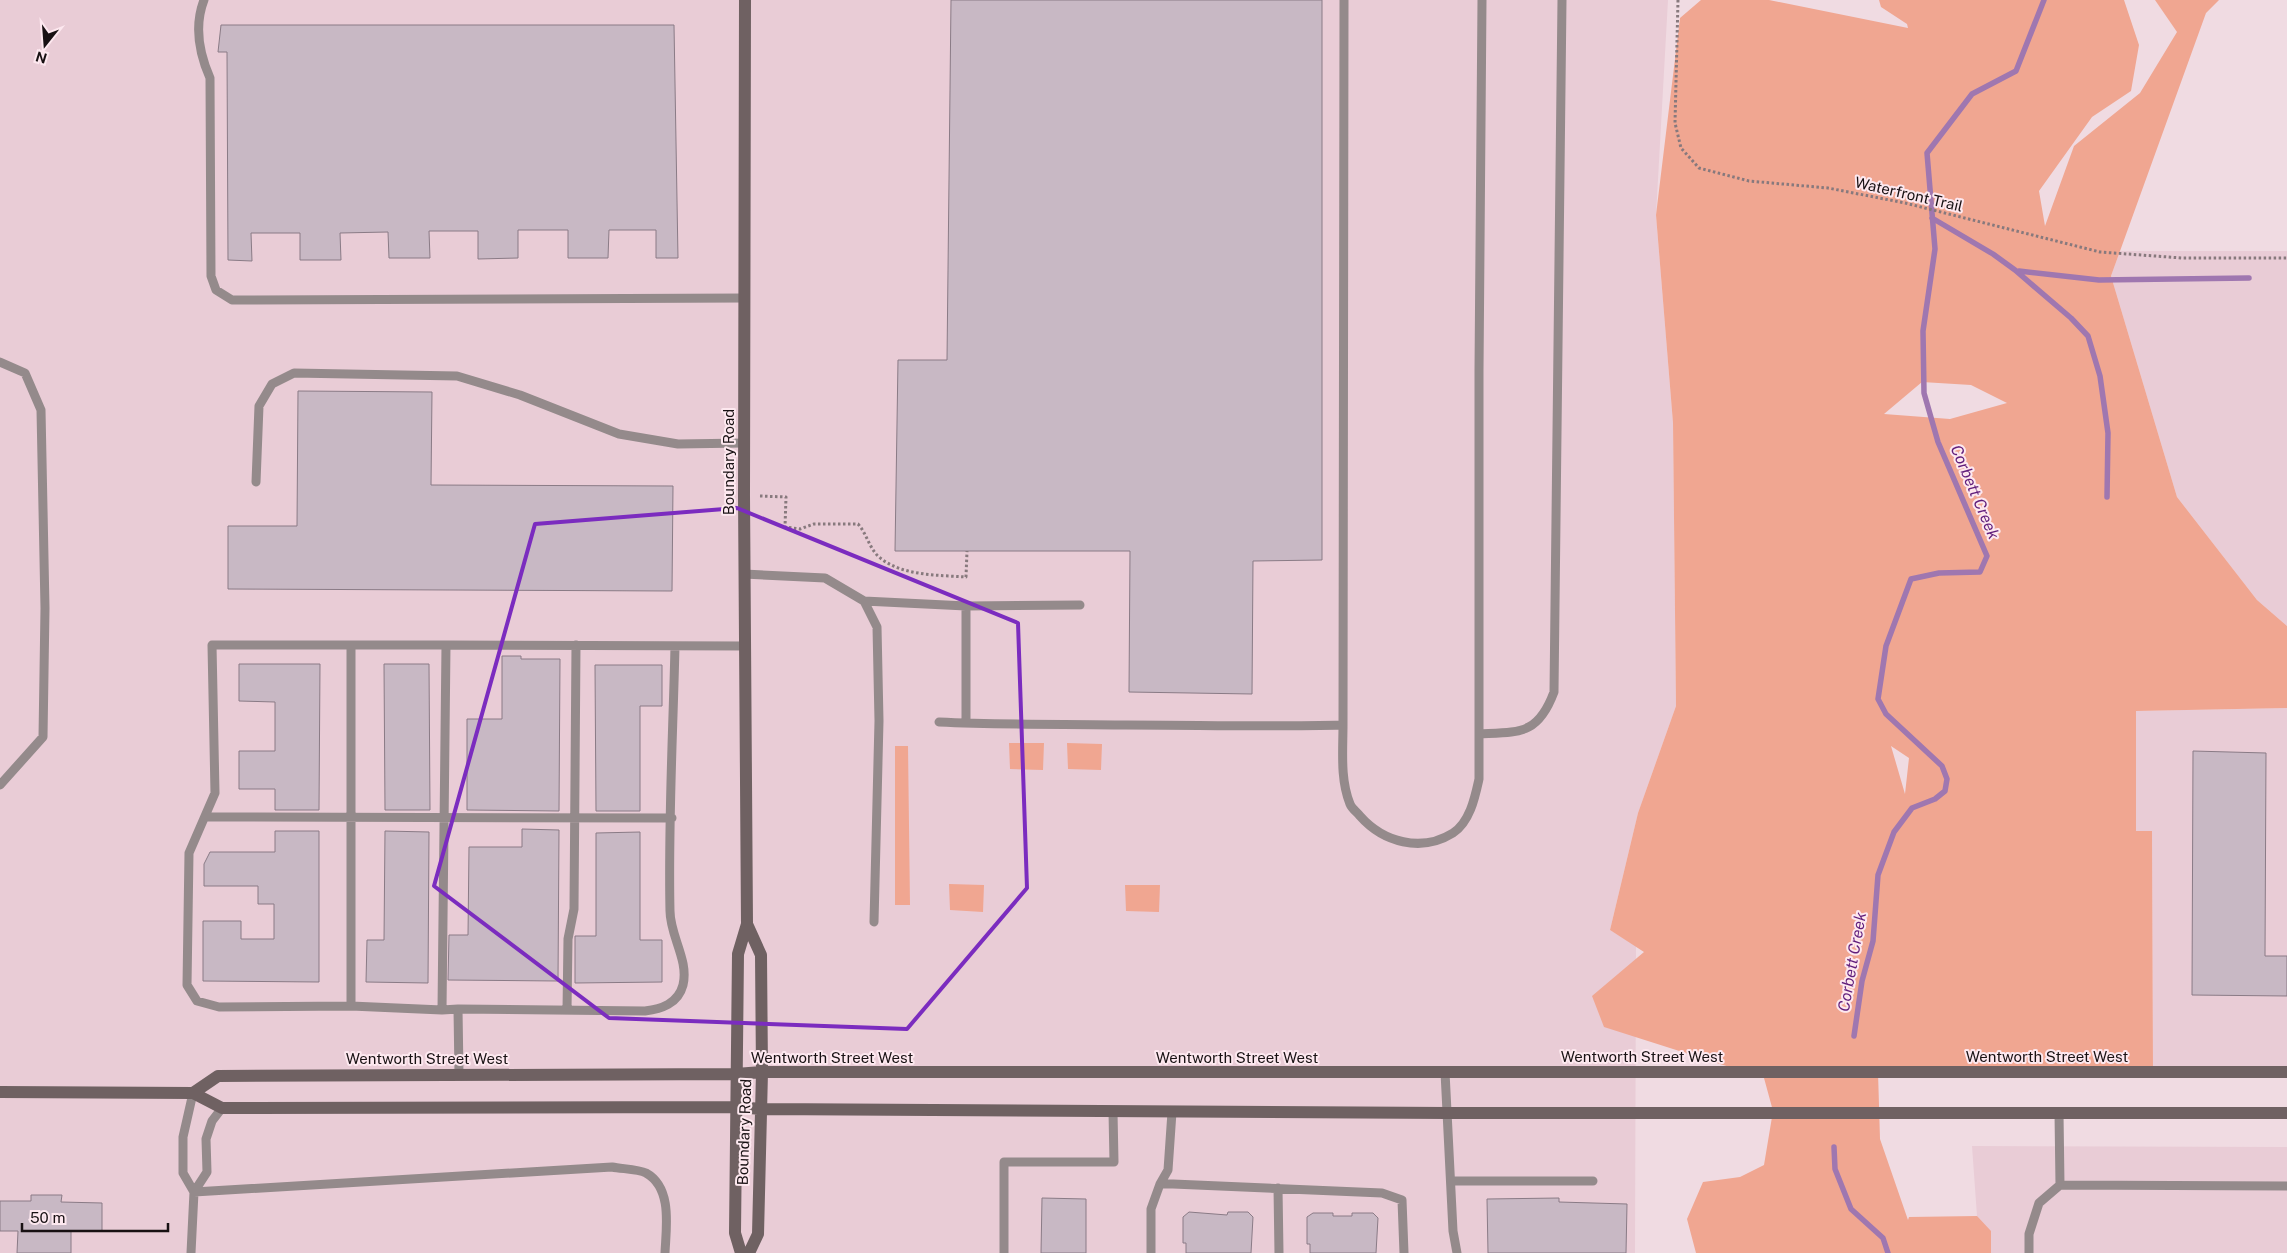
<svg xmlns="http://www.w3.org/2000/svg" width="2287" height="1253" font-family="'Public Sans',sans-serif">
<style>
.built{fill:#e9ccd6}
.green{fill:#f0a691;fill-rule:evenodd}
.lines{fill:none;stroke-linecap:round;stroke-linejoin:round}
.stream{stroke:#9f77b0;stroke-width:5.5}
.building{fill:#c8b8c4;stroke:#8a7b86}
.path{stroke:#87797d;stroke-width:3;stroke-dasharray:2.5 2.5;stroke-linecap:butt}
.lane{stroke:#948a8b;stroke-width:9}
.secondary{stroke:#6f6162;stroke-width:12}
.marked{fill:none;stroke:#7b2cbf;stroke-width:4;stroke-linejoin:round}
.labels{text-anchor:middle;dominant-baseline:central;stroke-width:4;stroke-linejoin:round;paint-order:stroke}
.street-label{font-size:15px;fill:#181113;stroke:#fde8ef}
.water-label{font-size:16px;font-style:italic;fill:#611e7b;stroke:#fde8ef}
</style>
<rect width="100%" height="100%" fill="#f0dbe2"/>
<!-- built -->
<path class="built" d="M0 0H1668L1656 215 1673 423 1676 706 1638 813 1610 930 1636 946 1635 1253H0Z
M2120 251H2287V626L2257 600 2177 497 2111 276Z
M2287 708V1070L2153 1072 2152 831 2136 832V711Z
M1972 1146 2287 1147V1253H1989L1977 1216Z"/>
<!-- green -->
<path class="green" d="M1701 0H1769L1908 28 1907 24 1881 7 1879 0H2124L2139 45 2131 91 2092 117 2039 191 2045 226 2074 146 2140 93 2177 32 2155 0H2219L2206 13 2111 276 2177 497 2257 600 2287 626V708L2136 711V831H2152L2153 1072H1878L1880 1139 1908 1220 1909 1217 1977 1216 1991 1231V1253H1696L1687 1219 1703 1182 1740 1177 1764 1165 1773 1111 1764 1078 1604 1027 1592 996 1644 952 1610 930 1638 813 1676 706 1673 423 1656 215 1680 18ZM1922 382 1971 385 2007 403 1950 419 1884 414ZM1891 746 1909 758 1905 794Z
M1009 743H1044L1043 770 1010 769Z
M1067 743 1102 744 1101 770 1068 769Z
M895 746H908L910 905H895Z
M949 884 984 885 983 912 950 910Z
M1125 885H1160L1159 912 1126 911Z"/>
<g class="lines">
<!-- stream -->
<path class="stream" d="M1932 218 1993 254 2015 270 2071 318 2088 336 2100 376 2108 433 2107 497
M2019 271 2099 280 2249 278
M1854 1036 1862 981 1873 941 1878 875 1894 832 1912 808 1935 799 1945 791 1947 779 1942 766 1886 714 1878 699 1886 646 1911 579 1939 573 1980 572 1987 556 1938 442 1924 393 1923 331 1935 249 1927 153 1972 94 2016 71 2044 0
M1834 1147 1835 1169 1851 1209 1883 1238 1888 1253"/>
</g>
<!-- building -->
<path class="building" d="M951 0H1322V560L1253 561 1252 694 1129 692 1130 551H895L898 360H947Z
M221 25H674L678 258H656V230H609L608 258H568V230H518V258L478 259V231H429L430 258H389L388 232 340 233 341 260H300V233H251L252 261 228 260 227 52H218Z
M298 391 432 392 431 485 673 486 672 591 228 589V526H297Z
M502 656H521V659H560L559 811 467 810V719H502Z
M239 664H320L319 810H275V789H239V751H275V702L239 701Z
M384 664H429L430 810H385Z
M595 665H662V706H640V811H596Z
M2193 751 2266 753 2265 956H2287V996L2192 995Z
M522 829 559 830 558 981 448 980 449 935H468L469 847H522Z
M275 831H319V982L203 981V921H241V939H274V904H258V886H204V864L210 852H275Z
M385 831 429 832 428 983 366 982 367 940H384Z
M640 832V940H662V982L575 983V936H596V833Z
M31 1195H62L61 1202 102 1203V1231H71V1253H17L18 1231H0V1201H31Z
M1042 1198 1086 1199V1253H1041Z
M1559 1198V1202L1627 1204 1626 1253H1488L1487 1199Z
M1189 1212 1227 1215 1228 1212H1248L1253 1217 1251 1253H1186V1243H1183V1217Z
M1313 1213H1333V1216H1352V1213H1373L1378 1218 1376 1253H1310V1244H1307V1217Z"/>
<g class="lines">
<!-- path -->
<path class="path" d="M1678 0 1675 123 1681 148 1699 168 1749 181 1828 188 1905 203 2100 252 2182 258H2287
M760 496 786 497 785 527 800 529 814 524H858C867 534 869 548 879 557 901 576 938 575 966 577L967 551"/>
<!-- lane -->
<path class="lane" d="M204 0C194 26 199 53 210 78L211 276 216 290 232 300 745 298
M0 362 25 373 41 410 45 608 43 737 0 785
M256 482 259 406 272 384 294 373 457 376 520 395 619 434 678 444 744 443
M744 574 825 578 864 601 877 627 879 721 874 922
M864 601 966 606V723
M966 606 1080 605
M939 722C1002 725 1064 724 1126 725 1199 725 1271 727 1343 725L1344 0
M1343 725C1343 751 1340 779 1350 804 1352 809 1357 812 1360 816 1383 842 1421 853 1453 833 1470 822 1475 797 1479 779V370L1482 0
M1479 734C1520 732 1538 735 1554 692L1562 0
M205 817 672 818
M351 1006V646
M458 1009 645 1011C661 1009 678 1004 683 985 689 960 670 936 670 911 668 823 673 734 675 646
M442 1010 351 1006 219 1007 197 1001 187 985 189 853 215 793 212 645H446
M567 1010 568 939 574 909 576 645
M1445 1072 1453 1231 1457 1253
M459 1074 458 1009 442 1010 446 645 745 646
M193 1093 183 1137V1173L194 1192
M2059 1113 2060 1185 2287 1186
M1452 1181H1593
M1160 1184 1168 1170 1172 1112
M1278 1188 1279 1253
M194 1192 612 1167C622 1169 638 1169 646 1173 673 1188 666 1228 665 1253
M191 1253 194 1192 207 1172 206 1139 212 1121 222 1108
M1004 1253V1162H1114L1113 1112
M1151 1253V1209L1160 1184H1173L1382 1193 1402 1200 1404 1253
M2029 1253V1234L2039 1203 2060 1185"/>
<!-- secondary -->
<path class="secondary" d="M747 924 761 955 762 1072 758 1234 749 1253
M0 1092 193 1093 222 1108 738 1107 761 1109 1447 1113H2287
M193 1093 218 1076 736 1074 762 1072H2287
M741 1253 735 1233 738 954 747 924 744 496 745 0"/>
</g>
<!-- marked area -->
<path class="marked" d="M737 508 1018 623 1027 888 907 1029 609 1018 434 886 535 524Z"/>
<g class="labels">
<!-- street labels -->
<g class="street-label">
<text transform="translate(1909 194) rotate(13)">Waterfront Trail</text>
<text transform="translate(728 462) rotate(-90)">Boundary Road</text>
<text x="1642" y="1056">Wentworth Street West</text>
<text x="2047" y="1056">Wentworth Street West</text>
<text x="832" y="1057">Wentworth Street West</text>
<text x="1237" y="1057">Wentworth Street West</text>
<text x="427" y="1058">Wentworth Street West</text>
<text transform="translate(744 1132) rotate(-88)">Boundary Road</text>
</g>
<!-- water labels -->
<g class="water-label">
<text transform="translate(1975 492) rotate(67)">Corbett Creek</text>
<text transform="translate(1852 962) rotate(-80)">Corbett Creek</text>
</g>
</g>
<!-- north arrow -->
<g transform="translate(45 45) rotate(197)" stroke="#fde8ef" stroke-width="4" paint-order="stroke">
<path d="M0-4L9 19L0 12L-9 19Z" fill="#181113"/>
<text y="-8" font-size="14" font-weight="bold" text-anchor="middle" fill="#181113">N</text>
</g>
<!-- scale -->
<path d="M22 1223v8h146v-8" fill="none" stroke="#181113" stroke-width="2.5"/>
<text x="30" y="1223" font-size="15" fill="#181113" stroke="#fde8ef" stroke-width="4" paint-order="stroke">50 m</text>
</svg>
